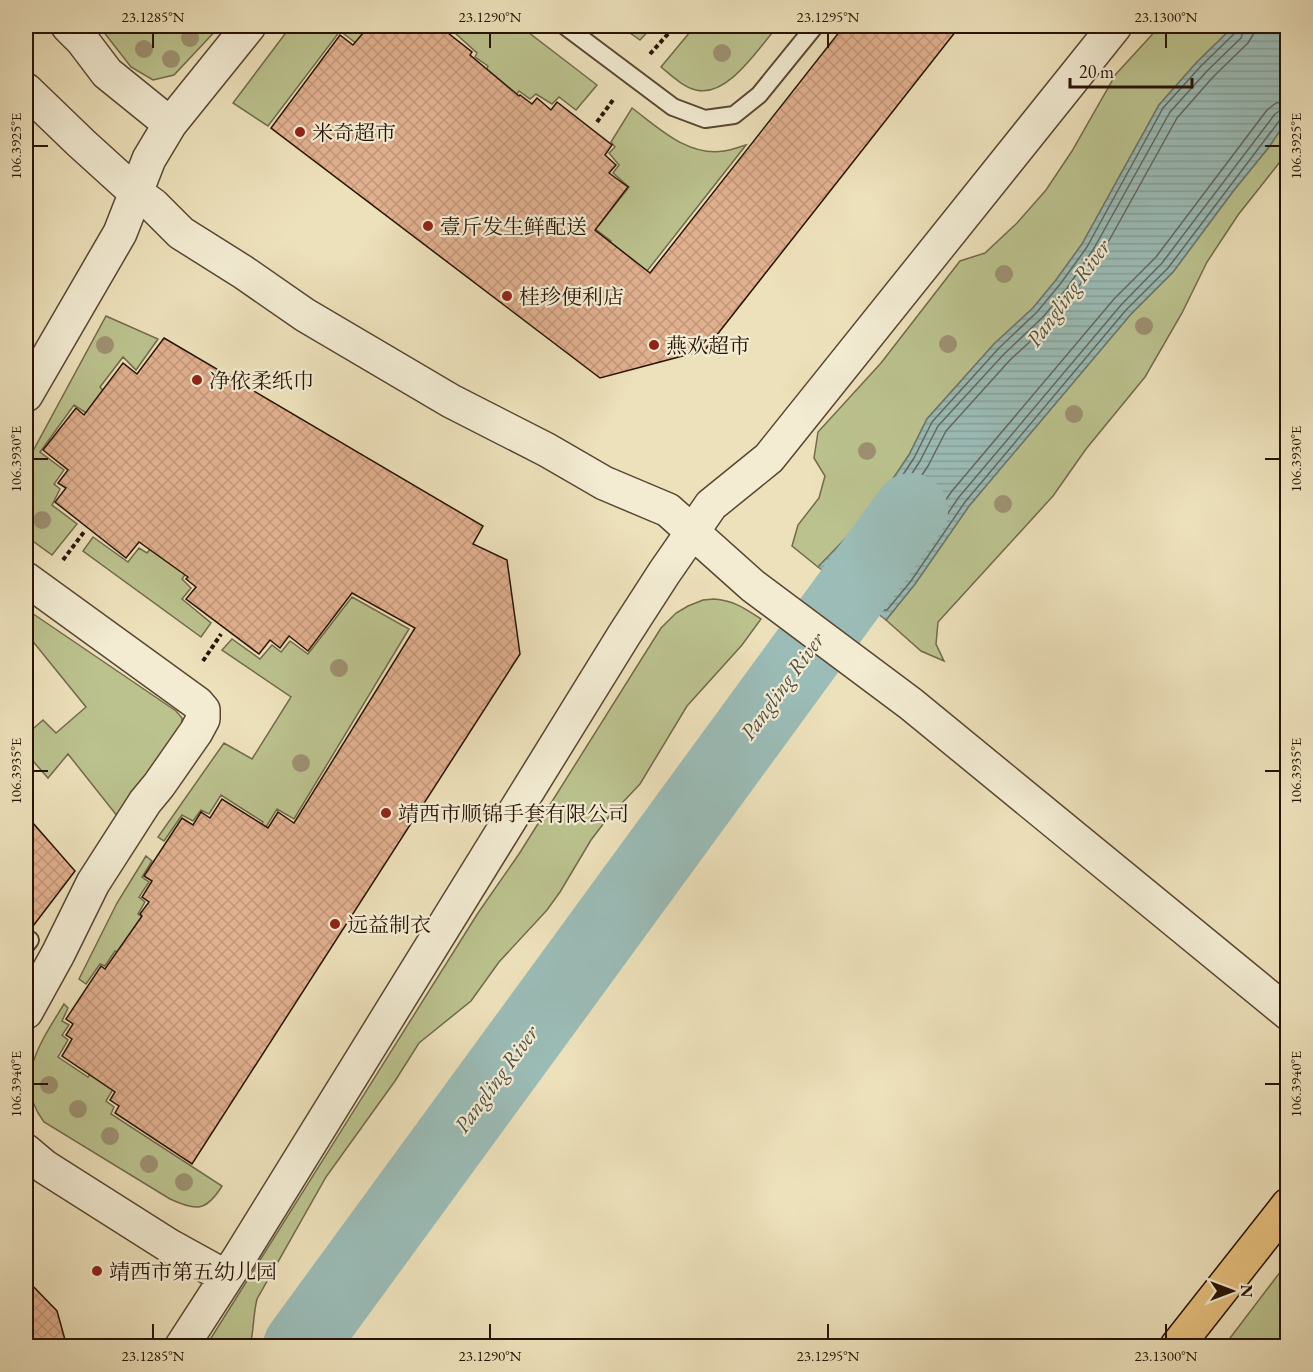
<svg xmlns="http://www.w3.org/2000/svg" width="1313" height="1372" font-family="'EB Garamond','Noto Serif SC',serif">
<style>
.green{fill:#bbc28e;stroke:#726a4a;stroke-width:1.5}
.water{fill:url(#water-rules);stroke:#6d7870;stroke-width:1.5}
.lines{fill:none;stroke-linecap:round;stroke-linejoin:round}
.shore{stroke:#62685e;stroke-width:1.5}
.river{stroke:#9bbcb7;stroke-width:74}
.building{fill:url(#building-cross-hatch);stroke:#281305;stroke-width:1.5}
.lane-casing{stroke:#594632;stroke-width:20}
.street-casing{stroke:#594632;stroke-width:36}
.primary-casing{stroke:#281305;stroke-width:36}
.path{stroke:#281305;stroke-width:4;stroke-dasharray:4.5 3;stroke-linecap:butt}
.lane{stroke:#f3ecd3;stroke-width:16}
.street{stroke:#f3ecd3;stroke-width:33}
.primary{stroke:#e6c07e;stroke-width:33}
.tree{fill:#9d9171}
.ticks{fill:none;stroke:#281305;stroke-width:2}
.poi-dot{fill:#8f2418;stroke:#f3ecd3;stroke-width:2}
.labels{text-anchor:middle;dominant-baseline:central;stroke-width:4.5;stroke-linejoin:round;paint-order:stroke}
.poi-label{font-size:21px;fill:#281305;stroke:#f3ecd3;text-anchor:start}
.water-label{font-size:22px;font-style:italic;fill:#504e43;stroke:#f3ecd3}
.neatline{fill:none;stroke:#281305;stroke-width:2}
.ticks-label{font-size:15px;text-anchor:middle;fill:#281305}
</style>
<defs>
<pattern id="water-rules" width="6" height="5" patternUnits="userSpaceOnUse" patternTransform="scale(1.5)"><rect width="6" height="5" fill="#9bbcb7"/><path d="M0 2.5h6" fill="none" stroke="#86a19c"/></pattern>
<pattern id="building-cross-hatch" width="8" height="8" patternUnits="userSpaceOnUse" patternTransform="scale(1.5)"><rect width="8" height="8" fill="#e1b08f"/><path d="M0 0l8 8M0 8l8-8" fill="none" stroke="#c1967a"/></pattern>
</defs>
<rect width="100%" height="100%" fill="#ede1bb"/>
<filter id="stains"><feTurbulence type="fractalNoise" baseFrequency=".00333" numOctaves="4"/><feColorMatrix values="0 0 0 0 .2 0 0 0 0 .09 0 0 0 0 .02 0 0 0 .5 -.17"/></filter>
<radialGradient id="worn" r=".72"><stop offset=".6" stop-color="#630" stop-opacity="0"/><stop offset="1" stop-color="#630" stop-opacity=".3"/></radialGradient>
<!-- green -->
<path class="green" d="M99 26H220L174 75 153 80 131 67Z
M291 26H366L363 30 374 38 365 50 340 31 268 126 233 103Z
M461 26H520L597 85 576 110 559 97 552 104 536 94 530 99 519 91 490 129 485 73 488 66 475 57 477 53 455 33Z
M620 26H653L640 40Z
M695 26H723L727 28 730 26H778C759 47 728 98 696 90 683 87 671 75 661 67Z
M1160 26H1234L1197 62 1159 105 1082 244 1056 280 1033 308 994 344 927 419 909 455 882 495 846 538 818 567 792 546 798 525 819 498 825 476 814 458 818 432 881 363 960 261 985 253 1017 223 1046 190 1072 151 1116 74Z
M632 108C659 128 688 157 724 151 731 150 739 147 746 145L647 271 609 245 611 241 578 216 582 212 599 225 629 187 613 173 619 165 609 153 615 147 611 142Z
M1287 120V153L1238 215 1207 262 1182 313 1145 377 1086 449 1053 496 938 622 936 644 944 661 921 651 886 620 915 584 969 506 1131 314 1173 272 1234 190 1269 147Z
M106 316 158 339 136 370 123 357 100 387 110 398 94 418 74 405 40 452 64 470 54 484 60 489 52 505 77 524 52 555 26 536V464Z
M93 537 128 562 139 548 147 553 159 538 192 565 182 579 191 588 182 599 211 623 201 637 83 551Z
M352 597 409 629 294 819 277 809 255 845 251 842 263 822 221 795 209 814 201 810 193 821 182 815 164 841 158 837 224 743 252 759 291 697 222 650 232 639 260 659 272 645 281 652 290 641 308 654Z
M714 599C733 600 746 609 761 619L742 645 687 706 640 784 607 819 591 840 560 892 547 910 499 962 471 1001 419 1043 395 1081 326 1177 257 1299C253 1315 254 1330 250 1346H206L478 913 519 854 661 628 676 613 688 606 703 600Z
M26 609 176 711 182 718V728L150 769 118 817 68 754 48 778 26 753V735L43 720 56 733 86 707 26 633Z
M146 856 152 861 142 877 149 882 139 897 145 902 138 914 175 940 122 954 115 951 105 966 100 964 86 984 79 979 117 903Z
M64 1004 68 1008 62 1021 69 1025 62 1035 68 1040 58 1057 88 1077 97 1066 119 1079 106 1101 114 1107 111 1114 222 1186C206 1212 196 1211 170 1199L44 1122C12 1080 41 1042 64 1004Z
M1287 1263V1346H1224Z"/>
<!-- water -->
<path class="water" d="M1234 26H1287V120L1269 147 1234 190 1173 272 1131 314 969 506 915 584 886 620 818 567 846 538 882 495 909 455 927 419 994 344 1033 308 1056 280 1082 244 1159 105 1197 62Z"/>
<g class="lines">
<!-- shore -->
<path class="shore" d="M1238 26 1235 33 1201 66 1163 108 1087 247 1061 283 1037 312 999 348 932 422 914 458 887 499 829 564V568L883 610H887L911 581 965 502 1126 310 1168 268 1280 120 1288 117
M1245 26 1241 38 1207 71 1170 112 1093 250 1067 288 1043 317 1004 354 938 426 920 461 893 503 840 563 841 567 882 599H886L905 576 959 497 1121 305 1162 263 1275 114 1281 110H1288
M1255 26 1253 35 1248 43 1213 77 1177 118 1101 255 1074 293 1050 323 1010 360 946 431 928 466 900 508 854 562V566L881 587H884L952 491 1114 299 1156 257 1267 110 1276 103 1288 101"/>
<!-- river -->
<path class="river" d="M300 1346 911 510"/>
</g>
<!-- building -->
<path class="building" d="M369 26H439L472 52 470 55 519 96 520 95 532 104 537 98 551 110 557 102 612 145 605 155 616 165 609 173 628 187 595 230 650 273 844 26H960L705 350 600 378 271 128 340 35 353 45Z
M164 338 483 526 473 544 507 560 520 654 192 1164 115 1113 119 1106 110 1100 115 1092 62 1056 72 1039 66 1035 73 1024 66 1019 101 966 105 969 142 916 140 914 149 902 142 897 152 881 144 876 182 818 193 825 201 812 210 818 222 799 268 828 278 812 294 823 415 628 352 593 308 651 289 636 280 648 270 640 259 654 186 599 196 587 186 579 188 577 139 542 126 558 55 502 66 488 58 483 68 470 43 450 76 408 84 415 123 363 137 374Z
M26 815 75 871 30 930 26 931Z
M26 1279 57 1311 67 1347H26Z"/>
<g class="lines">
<defs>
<path id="lane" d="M565 26 673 107 705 119 734 115 759 95 815 26
M26 945 30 940"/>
<path id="street" d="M68 26 82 40 107 73 170 124
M26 90 81 143 135 192 153 205 181 233 243 272 305 315 451 401 547 450 604 483 668 510 753 586 911 704 1288 1013
M26 395 120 233 149 159 170 124 249 26
M26 579 197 703 203 710V719L196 732 159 785 145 802 93 883 58 954 26 1012
M26 1151 45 1167 168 1245 226 1277
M182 1346 239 1258 624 635 664 573 711 505 769 458 1115 26"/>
<path id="primary" d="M1177 1346 1288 1205"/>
</defs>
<!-- lane casing -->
<use href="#lane" class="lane-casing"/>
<!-- street casing -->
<use href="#street" class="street-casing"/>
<!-- primary casing -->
<use href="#primary" class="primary-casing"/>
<!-- path -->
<path class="path" d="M650 54 675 26
M597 122 613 100
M63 560 84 532
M203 661 221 634"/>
<!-- lane -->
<use href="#lane" class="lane"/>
<!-- street -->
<use href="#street" class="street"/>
<!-- primary -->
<use href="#primary" class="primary"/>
</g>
<!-- trees -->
<g class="tree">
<circle cx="190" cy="38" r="9"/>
<circle cx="144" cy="49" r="9"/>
<circle cx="722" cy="53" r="9"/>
<circle cx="171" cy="59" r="9"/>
<circle cx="1004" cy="274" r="9"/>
<circle cx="1144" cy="326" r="9"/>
<circle cx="948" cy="344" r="9"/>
<circle cx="105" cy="345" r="9"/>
<circle cx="1074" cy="414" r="9"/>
<circle cx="867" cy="451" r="9"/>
<circle cx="1003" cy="504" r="9"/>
<circle cx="42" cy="520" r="9"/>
<circle cx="339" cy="668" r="9"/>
<circle cx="301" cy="763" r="9"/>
<circle cx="49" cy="1085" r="9"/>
<circle cx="78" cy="1109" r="9"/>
<circle cx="110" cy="1136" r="9"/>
<circle cx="149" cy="1164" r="9"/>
<circle cx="184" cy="1182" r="9"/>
</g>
<!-- ticks -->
<path class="ticks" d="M153 33V48M490 33V48M828 33V48M1166 33V48M33 146H48M1265 146H1280M33 459H48M1265 459H1280M33 771H48M1265 771H1280M33 1084H48M1265 1084H1280M153 1324V1339M490 1324V1339M828 1324V1339M1166 1324V1339"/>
<!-- markers -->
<g class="poi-dot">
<circle cx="300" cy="132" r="6"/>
<circle cx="428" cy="226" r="6"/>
<circle cx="507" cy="296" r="6"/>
<circle cx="654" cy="345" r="6"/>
<circle cx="197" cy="380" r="6"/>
<circle cx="386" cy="813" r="6"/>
<circle cx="335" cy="924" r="6"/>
<circle cx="97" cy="1271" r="6"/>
</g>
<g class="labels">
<!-- poi labels -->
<g class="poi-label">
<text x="312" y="132">米奇超市</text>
<text x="440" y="226">壹斤发生鲜配送</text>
<text x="519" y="296">桂珍便利店</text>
<text x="666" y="345">燕欢超市</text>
<text x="209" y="380">净依柔纸巾</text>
<text x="398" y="813">靖西市顺锦手套有限公司</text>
<text x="347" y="924">远益制衣</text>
<text x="109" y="1271">靖西市第五幼儿园</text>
</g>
<!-- water labels -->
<g class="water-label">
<text transform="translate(1068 293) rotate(-54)">Pangling River</text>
<text transform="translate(782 686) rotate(-54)">Pangling River</text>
<text transform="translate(496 1079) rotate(-54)">Pangling River</text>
</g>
</g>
<!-- margin -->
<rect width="1313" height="1372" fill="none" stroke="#ede1bb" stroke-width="66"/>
<!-- north arrow -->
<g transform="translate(1232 1291) rotate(90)" stroke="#f3ecd3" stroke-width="4.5" paint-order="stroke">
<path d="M0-4.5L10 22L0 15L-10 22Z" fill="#281305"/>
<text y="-9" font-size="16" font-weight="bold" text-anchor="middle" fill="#281305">N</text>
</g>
<!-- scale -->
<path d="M1070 78v9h122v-9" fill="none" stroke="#281305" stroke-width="3"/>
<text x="1079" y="78" font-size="18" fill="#281305" stroke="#f3ecd3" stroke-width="4.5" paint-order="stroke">20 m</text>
<rect x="33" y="33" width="1247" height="1306" class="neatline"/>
<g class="ticks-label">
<text x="153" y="22">23.1285°N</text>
<text x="490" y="22">23.1290°N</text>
<text x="828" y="22">23.1295°N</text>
<text x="1166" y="22">23.1300°N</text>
<text transform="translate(1296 146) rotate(-90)" y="5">106.3925°E</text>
<text transform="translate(16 146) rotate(-90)" y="5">106.3925°E</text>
<text transform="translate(16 459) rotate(-90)" y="5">106.3930°E</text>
<text transform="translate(1296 459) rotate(-90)" y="5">106.3930°E</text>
<text transform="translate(16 771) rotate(-90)" y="5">106.3935°E</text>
<text transform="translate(1296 771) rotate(-90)" y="5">106.3935°E</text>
<text transform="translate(1296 1084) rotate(-90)" y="5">106.3940°E</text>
<text transform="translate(16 1084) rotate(-90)" y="5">106.3940°E</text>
<text x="153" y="1361">23.1285°N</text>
<text x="490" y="1361">23.1290°N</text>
<text x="828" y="1361">23.1295°N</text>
<text x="1166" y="1361">23.1300°N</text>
</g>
<rect width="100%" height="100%" filter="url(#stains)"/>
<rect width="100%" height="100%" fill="url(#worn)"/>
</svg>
